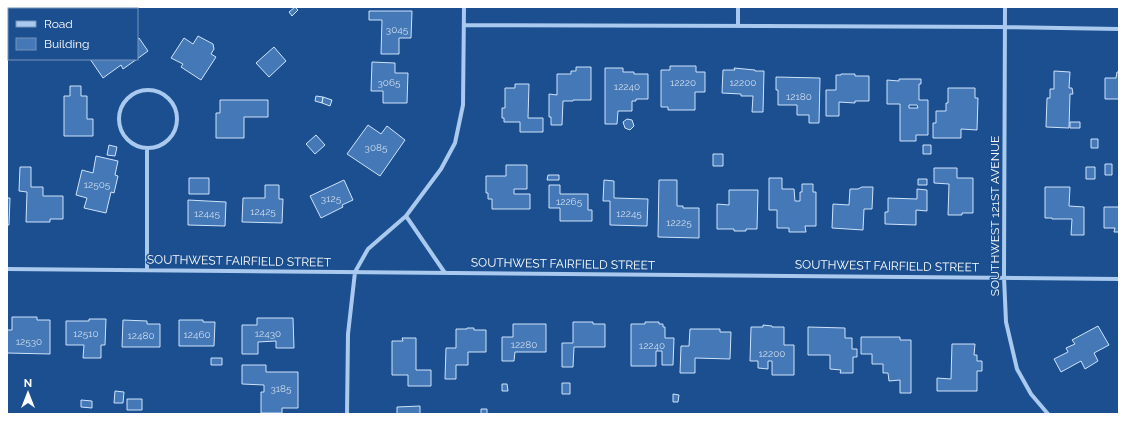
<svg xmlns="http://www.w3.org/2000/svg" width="1126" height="421" font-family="Raleway,sans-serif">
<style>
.building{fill:#4478b7;stroke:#cfe3fa;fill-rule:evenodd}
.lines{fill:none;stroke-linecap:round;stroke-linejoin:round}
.minor{stroke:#a9c9ee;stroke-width:4}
.labels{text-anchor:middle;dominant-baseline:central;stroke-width:3;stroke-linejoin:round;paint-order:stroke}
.number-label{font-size:10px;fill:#d0dded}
.street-label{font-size:12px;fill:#fff;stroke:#1b4f8f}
</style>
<rect width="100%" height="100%" fill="#1b4f8f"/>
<!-- building -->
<path class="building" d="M295 7 298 10 292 16 289 12Z
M369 11H412L411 38H399V54H381L382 20H369Z
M198 36 213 44 214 49 211 54 216 57 201 80 181 67 183 64 171 58 184 38 193 44Z
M139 38 148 51 137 59V39Z
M274 47 286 61 269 77 256 63Z
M90 59H137L123 69 121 65 103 78Z
M372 62 395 63V73H408L407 103H383V91H371Z
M670 66H696V72H705V92H695V110H668V107H661V70H670Z
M576 67H591V100H573V101H563L562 125H551V117H549V94L557 95V74H571V71H576Z
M605 68H623V72H634V74H648V99H636V101H632V111H618L617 124H605Z
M734 68 755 70V71H764L763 112H752L753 96H741V94L722 93 723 70H735Z
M1054 71 1070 72 1069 88H1072L1073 94H1070L1069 128 1046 127 1047 98H1050V89H1054Z
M1117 72H1119V99H1105V78H1116Z
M841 74H855V76H869V101H855V103L839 102V116H826V90H836V75H841Z
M776 77 820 78 819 123H809V115H797V105H778V90H776Z
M899 79H921V84H919V100H928V135H916V141H900V104H887V80L899 81ZM909 105H917L918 108H909Z
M515 84H529L528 118H543V132H520V122H504V118H502V108H505V88H515Z
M70 86H81V96H87V119H93V136H64V96H70Z
M948 88H975V98H978L977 130 961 129V138H933V123H936V111H946V103H948Z
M316 96 323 97 322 103 315 101Z
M323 97 332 100 330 106 322 103Z
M220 100H268V117H244V138H216V113H220Z
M627 119 632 120 634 126 630 130 625 128 623 122Z
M1070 122H1080V128H1070Z
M368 125 381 134 387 126 405 140 380 176 347 154Z
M316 135 325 145 315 154 306 144Z
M1091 139H1098V148H1091Z
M109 145 117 147 115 156 107 155Z
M923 145H931V154H923Z
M713 154H723V166H713Z
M96 156 118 161 115 175 118 176 114 193 111 192 106 213 84 208 87 198 76 195 82 170 93 173Z
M1105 164H1112V175H1105Z
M506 165H527V189H514V194H530V209H492V199H488V193H486V176H506Z
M20 167H31V187H43V196H63V219H50V222H26L27 192 19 191Z
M1086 167H1095V179H1086Z
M934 168H957V178H973V213H962V215H948L949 184 934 183Z
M548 175H559V180H547Z
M189 178H209V194H189Z
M769 178H782V189H794L795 201H800V192H802V184H813V192H816V226H805L806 232H789V228H777V210H769Z
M918 179H927V185H918Z
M344 180 353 200 342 205 343 207 321 218 310 196Z
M604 180 614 181V198L648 199 647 226 610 225V201H603Z
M659 180H677V206H683V208H699V238L658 237Z
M265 185H279V199H283L282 223 242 222 243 198H265Z
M549 185H560V194H588V210H592V221H560V208H549Z
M862 187H873L872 209H864L863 230 832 228 833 204 849 205 850 189H858Z
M1045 187H1070L1069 206 1084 207V235H1071L1072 219H1052V218H1045Z
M917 189 927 190V211L916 210V225L885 224V212H888V198L917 199Z
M729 190H758L757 229H746V231H734V229H717V204L729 205Z
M7 198H10L9 225H7Z
M188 200 226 202 225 226 188 225Z
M1104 207H1119V232H1114L1115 228H1104Z
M12 317H37V320H50V354L7 353V330H12Z
M257 318H293L294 348H276V341L258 342V354H242V325H257Z
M89 319H106L105 345H101V358H83L84 345H66V321H89Z
M123 320 147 321V324H160V347H122Z
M179 320H203V322H215L214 346H179Z
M573 322H593V324H605V347H574L573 367H562V343H573Z
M645 322H659V324H663V327H665V338H674L673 365H662V351H656V366H631V324H645Z
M513 324H546V352H515L514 361H502V337H513Z
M763 325 772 326V327H784V345H794V375H772V361H768V369L758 368V361H750L751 327H763Z
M1098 326 1109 345 1094 353 1098 361 1085 369 1081 361 1061 372 1054 359 1068 352 1066 348 1075 344 1072 340Z
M808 327 845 328V338H852V349H857V357H853V373H840L841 370 830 369V355H808Z
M467 328H474V330H486V352H468V365H456V379H445L446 348H456V329H467Z
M690 329H720V332H731L730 359 695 358V373H680L681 346H689Z
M861 337H900V340H911V393H900V380L889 381 888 373H883V364H872V354H861Z
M402 338H416V370H431V386H408V375H392V341H403Z
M952 344H975L974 355H977V361H982V371H977V391H937V378L951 379Z
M211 358H222V365H211Z
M242 365H266V372H298V408H282V413H261V392H264V385L242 384Z
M562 383H570V394H562Z
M502 384H507L508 391H502Z
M115 391 124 392 123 403H114Z
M673 394 679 395 678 402H673Z
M127 399H142V410H127Z
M81 400 92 401V408L81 407Z
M420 406V414H397V407Z
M481 409H487V414H481Z"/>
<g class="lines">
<!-- minor -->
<path class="minor" d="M1005 7 1004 277 1006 322 1017 369 1031 394 1048 414
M464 25 1005 27 1119 29
M738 26V7
M119 119a29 29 0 1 1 58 0a29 29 0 1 1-58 0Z
M147 149V270
M406 216 445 273
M7 269 1119 279
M347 414 348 334 355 272 368 249 406 216 441 169 455 143 463 105 464 7"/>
</g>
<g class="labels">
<!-- number labels -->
<g class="number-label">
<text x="397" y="29">3045</text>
<text x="389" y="82">3065</text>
<text x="683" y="82">12220</text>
<text x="743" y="82">12200</text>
<text x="627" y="86">12240</text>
<text x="799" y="96">12180</text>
<text x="376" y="147">3085</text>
<text x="97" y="184">12505</text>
<text x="331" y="198">3125</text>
<text x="569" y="201">12265</text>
<text x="263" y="211">12425</text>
<text x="207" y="213">12445</text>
<text x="629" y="213">12245</text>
<text x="679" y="222">12225</text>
<text x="86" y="333">12510</text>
<text x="268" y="333">12430</text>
<text x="197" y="334">12460</text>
<text x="141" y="335">12480</text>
<text x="29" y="341">12530</text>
<text x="524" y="344">12280</text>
<text x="652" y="345">12240</text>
<text x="772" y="353">12200</text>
<text x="281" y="388">3185</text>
</g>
<!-- street labels -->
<g class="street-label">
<text transform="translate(995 216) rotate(-90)">SOUTHWEST 121ST AVENUE</text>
<text transform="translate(239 261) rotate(1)">SOUTHWEST FAIRFIELD STREET</text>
<text transform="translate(563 264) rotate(1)">SOUTHWEST FAIRFIELD STREET</text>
<text transform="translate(887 266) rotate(1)">SOUTHWEST FAIRFIELD STREET</text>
</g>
</g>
<!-- border -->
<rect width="1126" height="421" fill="none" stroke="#ffffff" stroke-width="16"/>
<!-- legend -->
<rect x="8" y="8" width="130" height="52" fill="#1b4f8f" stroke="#7695bc"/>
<rect x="16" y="21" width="20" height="6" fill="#a9c9ee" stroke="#7695bc"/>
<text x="44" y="28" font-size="12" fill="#ffffff">Road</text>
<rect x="16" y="38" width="20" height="12" fill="#4478b7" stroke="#7695bc"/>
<text x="44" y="48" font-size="12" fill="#ffffff">Building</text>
<!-- north arrow -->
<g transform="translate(28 393)" stroke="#1b4f8f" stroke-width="3" paint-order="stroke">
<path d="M0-3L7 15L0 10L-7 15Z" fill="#ffffff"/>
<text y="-6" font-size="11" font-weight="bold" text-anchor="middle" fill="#ffffff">N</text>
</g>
</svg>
